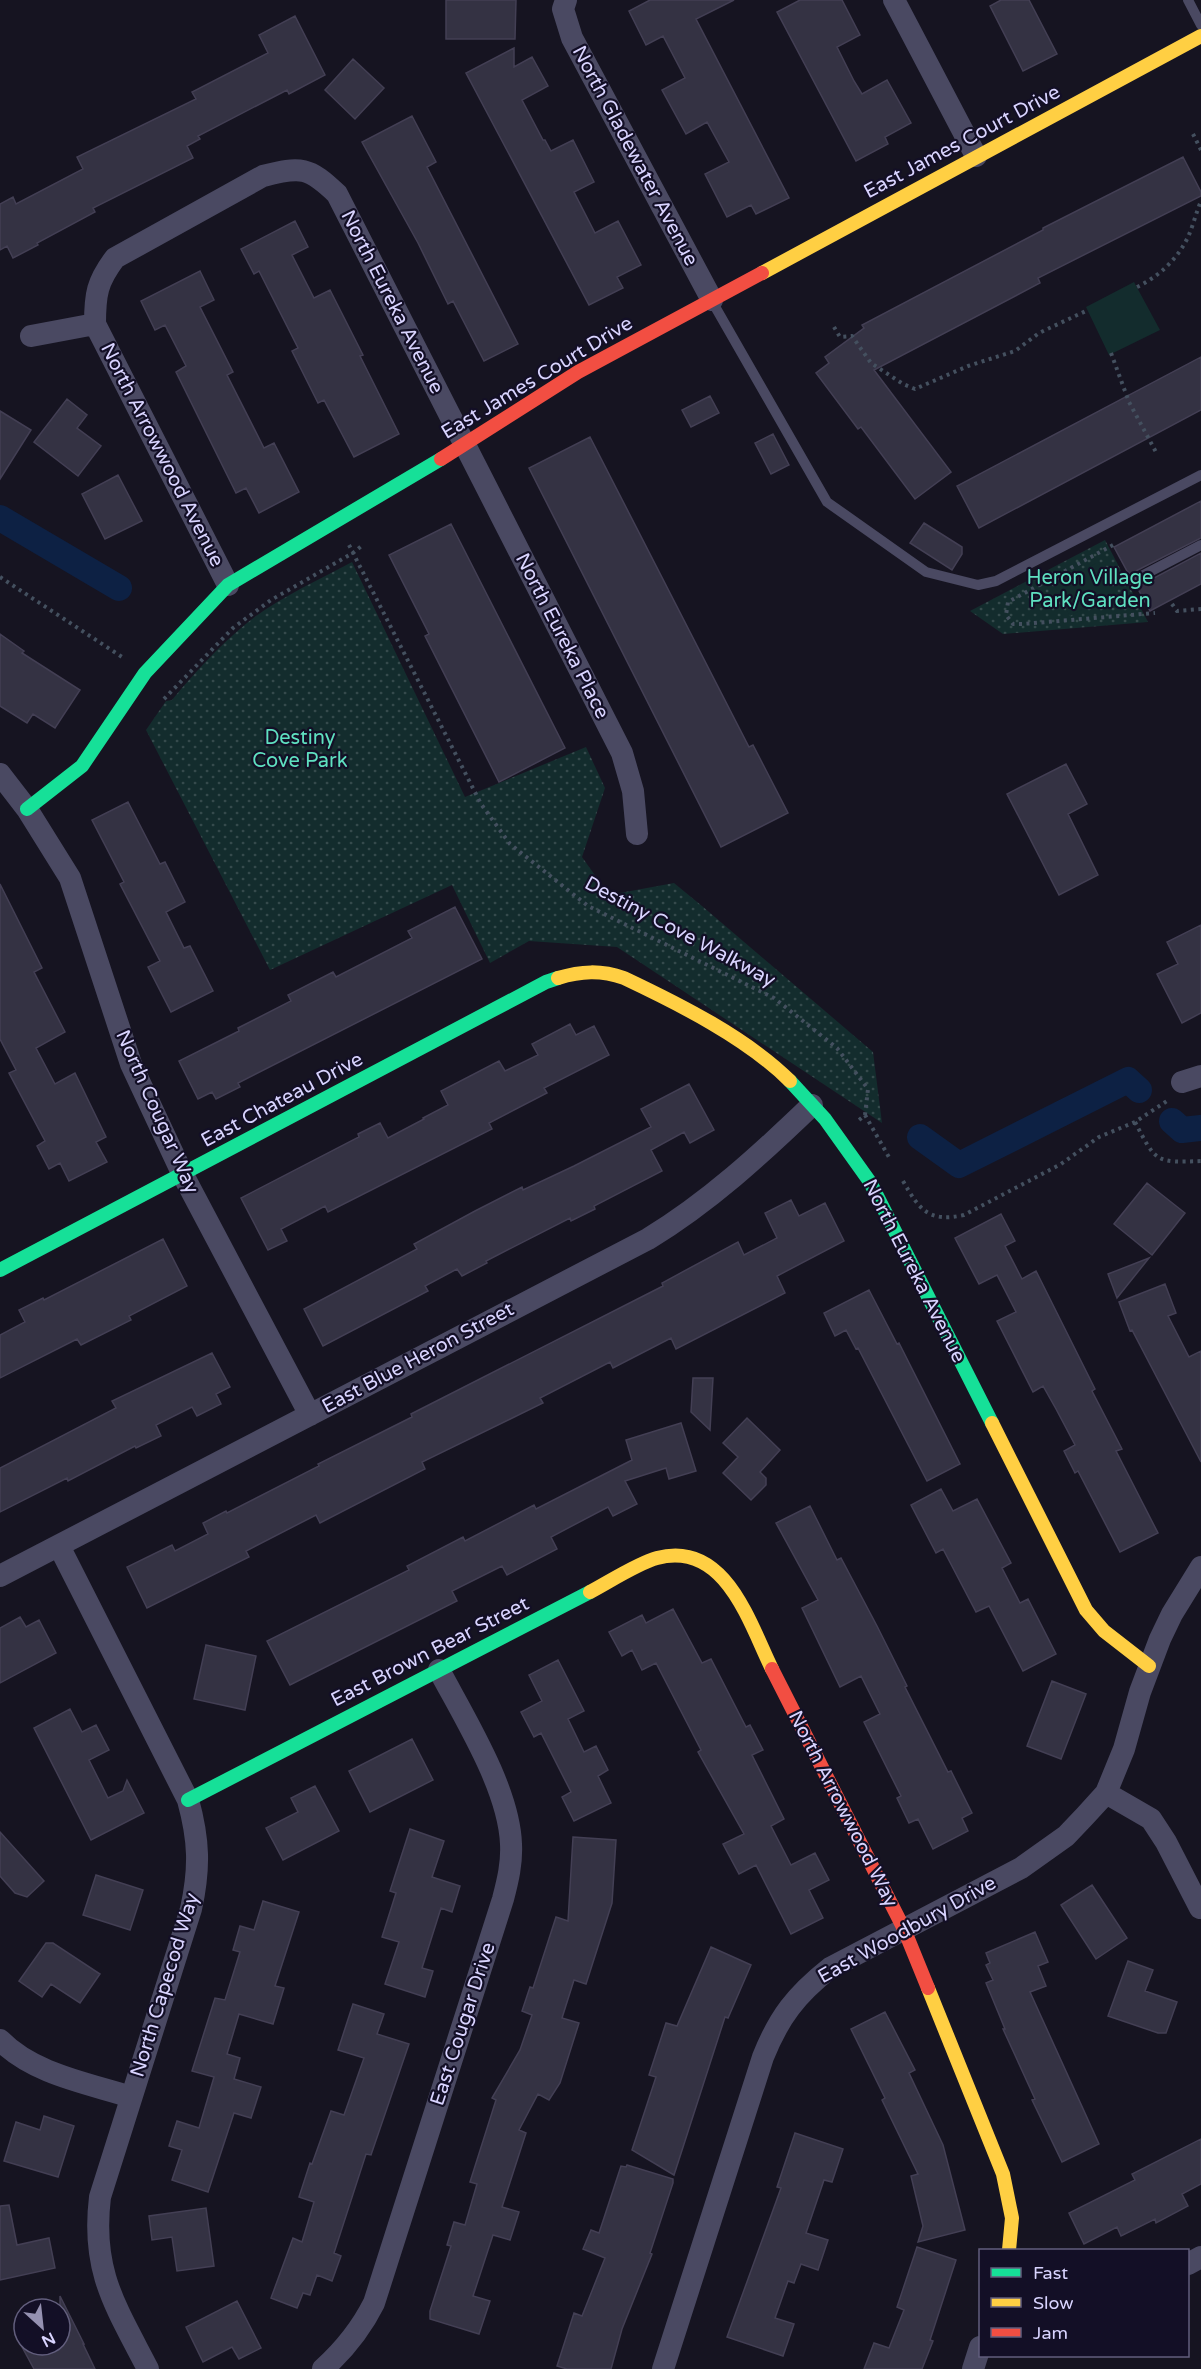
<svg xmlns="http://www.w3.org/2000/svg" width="1201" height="2369" font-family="'Varela Round',sans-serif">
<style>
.grass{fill:url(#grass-dots)}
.garden{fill:#132c2d}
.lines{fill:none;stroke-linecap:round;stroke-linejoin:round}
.canal{stroke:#0d2144;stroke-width:26}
.building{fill:#343243;stroke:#433f54;stroke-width:1.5}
.path{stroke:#44505f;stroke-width:4;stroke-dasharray:3 4.5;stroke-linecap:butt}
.lane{stroke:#4a4962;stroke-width:10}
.street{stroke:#4a4962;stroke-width:22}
.fast{stroke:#16e098;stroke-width:14}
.slow{stroke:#ffcf43;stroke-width:14}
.jam{stroke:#f24e42;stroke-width:14}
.labels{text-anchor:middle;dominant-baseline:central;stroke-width:4.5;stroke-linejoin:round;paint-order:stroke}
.street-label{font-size:20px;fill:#d9d4ff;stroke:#130f26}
.park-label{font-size:20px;fill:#5fe0c0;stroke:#130f26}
</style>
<defs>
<pattern id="grass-dots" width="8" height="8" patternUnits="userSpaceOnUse" patternTransform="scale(1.5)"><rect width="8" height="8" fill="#132c2d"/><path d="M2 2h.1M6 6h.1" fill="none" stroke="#354a4c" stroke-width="1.8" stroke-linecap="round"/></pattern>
</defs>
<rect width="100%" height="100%" fill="#161421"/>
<!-- grass -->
<path class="grass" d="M1105 540 1148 622 1003 634 970 611Z
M352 562 465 797 586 747 605 788 582 857 609 895 674 883 702 906 873 1052 882 1123 617 947 529 941 490 963 452 885 270 970 146 730 166 701 172 700C195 672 219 646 247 623 278 598 317 581 352 562Z"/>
<!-- garden -->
<path class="garden" d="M1134 282 1160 330 1109 355 1086 307Z
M1098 562 1114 593 1070 616 1054 585Z"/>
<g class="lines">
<!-- canal -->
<path class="canal" d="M0 518 119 588
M1172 1121 1182 1130 1201 1128
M920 1137 959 1165 1128 1080 1139 1090"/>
</g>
<!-- building -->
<path class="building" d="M446 0H516L515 39H446Z
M650 0H734L696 19 789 198 756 214 751 205 727 217 705 174 729 162 707 122 686 134 662 90 685 78 663 36 646 45 629 11Z
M800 0H842L860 35 837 47 854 81 862 94 887 80 911 123 885 137 888 144 856 161 777 12Z
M1001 0H1029L1057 54 1023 71 990 6Z
M295 16 325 75 289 94 287 90 198 136 200 139 187 146 193 158 93 208 95 212 37 243 38 245 13 258 7 246 0 250V204L13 197 16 204 83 169 77 157 196 99 192 92 268 53 259 35Z
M514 48V67L532 57 548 86 522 100 543 140H545L551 151 573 140 594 182 574 192 595 233 618 221 641 265 617 277 623 288 589 305 466 73Z
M353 59 384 88 355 119 325 90Z
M412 116 436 162 427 167 518 344 484 361 453 301 448 304 418 243 362 142Z
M1183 157 1201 192V196L1038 278 1040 283 874 370 951 472 915 499 861 427 858 429 816 373 829 363 825 357 864 328 862 325 1043 230V228Z
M295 221 308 247 292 255 314 298 330 290 363 355 360 356 399 434 354 457 324 400 318 403 292 351 298 348 259 271 254 274 241 249Z
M200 271 214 300 200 307 233 372 227 375 264 448 274 443 299 492 259 513 246 488 236 493 176 372 186 366 165 325 155 330 141 301Z
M1201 357V410L979 528 957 486Z
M710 396 719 413 691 427 682 410Z
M67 399 87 415 77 428 101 446 78 476 34 442Z
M0 411 31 430 0 479Z
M773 434 789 465 771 474 755 443Z
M590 437 749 747 753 745 788 813 721 847 529 468Z
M118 475 142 521 105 539 82 494Z
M1201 501V538L1130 574 1127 571 1114 547Z
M924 523 962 547V554L952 570 910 543Z
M451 524 565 748 499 782 425 636 429 634 389 555Z
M1201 553V584L1150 611 1137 587Z
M0 634 24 651 22 653 80 690 55 728 33 714 27 723 0 706Z
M1066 764 1087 804 1068 814 1098 875 1059 895 1007 794Z
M128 802 160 864 165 862 185 902 166 912 184 948 190 946 213 991 171 1012 148 967 160 961 120 884 124 882 92 820Z
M0 884 42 968 34 972 65 1032 36 1048 55 1084 75 1073 106 1137 96 1142 107 1162 69 1181 60 1163 49 1169 37 1146 45 1141 9 1073 16 1070 0 1039Z
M455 907 482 959 238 1083 240 1087 216 1099 212 1092 198 1099 179 1061 239 1031 238 1028 291 1001 288 995 333 972 336 977 412 938 408 931Z
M1201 925V1013L1182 1023 1157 974 1178 964 1167 942Z
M570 1024 576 1035 594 1026 609 1055 544 1088 547 1093 489 1123 492 1129 328 1212 325 1206 281 1229 287 1241 268 1250 241 1198 359 1137 358 1134 380 1123 388 1138 424 1119 423 1118 448 1105 441 1091 499 1061 505 1071 538 1055 532 1044Z
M689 1084 714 1130 690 1143 684 1132 651 1150 662 1171 594 1206 595 1209 571 1221 570 1218 486 1261 487 1263 462 1276 457 1269 425 1286 428 1291 323 1346 304 1309 417 1249 414 1244 475 1211 522 1187 523 1190 574 1166 651 1127 641 1109Z
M1147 1183 1185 1213 1152 1255 1114 1224Z
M791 1200 799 1216 825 1203 844 1241 777 1276 785 1293 676 1349 671 1338 613 1368 610 1362 540 1398 543 1403 422 1462 425 1469 320 1523 316 1515 246 1551 249 1557 147 1608 127 1567 172 1545 175 1551 208 1534 203 1523 226 1511 227 1513 319 1466 318 1464 412 1417 411 1414 663 1286 662 1283 738 1242 744 1255 777 1238 765 1213Z
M1001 1214 1015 1241 1005 1246 1022 1279 1036 1271 1095 1389 1092 1391 1122 1449 1116 1451 1158 1533 1120 1552 1078 1471 1075 1473 1064 1451 1075 1445 1056 1409 1043 1386 1033 1392 997 1321 1016 1312 997 1275 979 1284 955 1238Z
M163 1239 187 1286 129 1316 131 1320 81 1345 77 1339 0 1378V1335L25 1322 19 1310 43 1298 44 1300Z
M1149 1258 1117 1298 1108 1274Z
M1165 1284 1176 1313 1168 1316 1189 1357 1201 1351V1462L1132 1330 1130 1331 1119 1302Z
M869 1290 897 1344 899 1343 960 1464 927 1481 858 1348 856 1349 846 1330 835 1336 824 1313Z
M212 1353 230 1387 216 1394 221 1404 197 1416 192 1407 156 1425 161 1436 136 1448 135 1446 68 1481 67 1478 0 1512V1468L116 1408 112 1401Z
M693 1378H713L710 1430 691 1412Z
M747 1418 780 1450 760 1472 766 1478V1485L751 1500 723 1473 738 1457 723 1443Z
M681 1423 696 1471 669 1479 666 1468 625 1481 637 1504 613 1516 608 1507 551 1537 557 1549 507 1575 502 1566 452 1591 457 1601 290 1685 267 1641 409 1570 407 1566 463 1537 465 1541 534 1505 536 1509 632 1460 626 1440Z
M941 1489 953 1511 977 1499 1011 1563 1002 1568 1020 1603 1028 1599 1056 1654 1023 1671 989 1606 976 1612 943 1549 936 1553 911 1505Z
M810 1506 837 1560 841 1558 877 1626 907 1686 905 1687 948 1772 951 1771 972 1813 962 1818 968 1831 933 1849 918 1819 909 1823 897 1798 901 1796 864 1722 880 1714 861 1676 840 1687 802 1608 818 1600 776 1523Z
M673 1609 702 1663 711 1659 746 1727 750 1725 763 1750 752 1755 784 1819 771 1826 791 1865 815 1853 829 1880 809 1890 823 1918 791 1934 756 1865 739 1874 723 1844 744 1834 698 1752 701 1750 656 1663 642 1670 632 1650 622 1656 609 1632 642 1615 646 1623Z
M20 1617 26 1627 39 1620 56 1653 0 1683V1628Z
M206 1645 256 1656 245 1710 194 1699Z
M558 1660 584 1711 568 1719 584 1752 596 1746 608 1770 598 1776 611 1803 574 1821 562 1797 571 1792 541 1733 534 1737 521 1712 542 1701 529 1675Z
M1052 1681 1086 1694 1061 1759 1027 1746Z
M70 1709 82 1732 96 1725 109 1750 89 1760 108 1798 123 1791 127 1780 144 1813 91 1840 34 1728Z
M412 1739 433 1780 370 1812 349 1771Z
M315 1786 339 1831 283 1860 266 1828 298 1812 291 1798Z
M410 1829 444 1841 432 1877 460 1886 452 1912 441 1908 422 1968 433 1971 425 1997 385 1984 399 1942 382 1937 396 1893 390 1891Z
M0 1832 44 1881 27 1897 15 1893 0 1876Z
M573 1837 616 1840 612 1903 586 1984 574 1980 562 2018 579 2023 560 2083 549 2100 538 2094 519 2130 526 2133 502 2207 519 2212 510 2240 493 2235 473 2296 490 2301 479 2334 430 2319V2311L451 2246 447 2245 454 2222 465 2225 477 2184 470 2182 496 2100 492 2098 520 2050 532 2015 522 2011 530 1987 533 1988 556 1917 568 1921Z
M96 1875 143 1890 130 1930 83 1915Z
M1092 1885 1127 1938 1096 1959 1061 1905Z
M263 1901 299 1912 275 1986 284 1988 273 2024 239 2014 227 2054 240 2058 234 2079 261 2087 251 2118 234 2113 208 2192 172 2180 182 2150 169 2146 177 2121 199 2128 214 2077 192 2071 215 1998 225 2000 240 1952 233 1950 240 1926 254 1930Z
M1035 1932 1048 1962 1038 1966 1046 1986 1030 1992 1099 2144 1062 2162 1032 2100 1035 2099 1003 2029H1005L986 1983 993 1980 986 1965 990 1963 986 1953Z
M46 1943H53L100 1974 80 2003 51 1984 42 1997 19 1981Z
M711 1947 751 1965 728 2018 725 2017 674 2175 632 2150 656 2077 649 2075 666 2023 677 2026Z
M1128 1961 1153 1970 1145 1991 1177 2002 1166 2033H1158L1108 2016Z
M353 2004 384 2014 377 2034 409 2044 371 2155 366 2154 334 2253 341 2256 332 2281 317 2275 310 2295 303 2293 297 2308 271 2298 293 2238 302 2242 314 2202 299 2197 310 2163 312 2164 331 2111 344 2115 364 2058 338 2050Z
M885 2012 915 2070 909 2073 943 2145 965 2230 918 2242 923 2226 911 2176 918 2174 882 2100 885 2098 851 2029Z
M44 2116 74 2126 58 2177 4 2161 16 2122 40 2130Z
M795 2133 843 2149 832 2182 824 2180 806 2233 828 2240 818 2270 801 2264 794 2283 788 2281 775 2318 794 2324 783 2356 727 2337 781 2188 777 2187Z
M1201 2139V2184L1182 2194 1188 2206 1156 2223 1155 2219 1121 2236 1117 2227 1084 2244 1069 2213 1135 2180 1132 2174Z
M627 2165 673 2179V2183L650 2253 652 2254 622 2329 611 2369H567L557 2366 574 2313 582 2316 605 2258 583 2249 591 2230 599 2233 621 2166 626 2167Z
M9 2205 17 2245 49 2238 55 2268 0 2280V2206Z
M206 2208 214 2266 177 2271 172 2237 152 2240 149 2216Z
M917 2247 956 2260 930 2340 933 2341 922 2369H864L874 2343 889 2348 904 2310 897 2307Z
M60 2296 84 2344H83L95 2369H34L21 2345H60Z
M237 2301 261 2348 239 2359 232 2347 203 2362 186 2327Z"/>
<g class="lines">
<!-- path -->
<path class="path" d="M1193 134 1201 150
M1137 287C1158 277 1177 260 1188 237 1193 226 1196 213 1201 201
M834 327 840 337 852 336 871 363 903 384 915 389 968 366 1015 351 1039 333 1088 310
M1111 353 1129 402 1157 454
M349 545 481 804 510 844 588 906 774 998 837 1048 868 1089 865 1115 858 1121
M1113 545 1008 602 1006 615 1013 624H1022L1155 613
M0 577 122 657
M1172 604 1177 611 1201 609
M164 699 233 628 271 600 353 553 364 544
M865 1115 890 1159
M1135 1122C1156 1162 1155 1163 1201 1161
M903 1181C919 1209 928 1223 964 1215L1061 1164 1099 1137 1135 1122 1170 1099"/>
<!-- lane -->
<path class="lane" d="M1188 0 1201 25
M713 303 827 502 926 572 978 585 996 581 1201 475
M1132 581 1201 545"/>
<!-- street -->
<path class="street" d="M566 0 563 9 572 38 712 300
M894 0 976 156
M31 336 95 324
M228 585 95 324C95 294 97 282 115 258L263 176C301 166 309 167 337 194L622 753 633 791 637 834
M0 774 27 809 70 878 131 1064 183 1175 310 1415
M1182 1082 1201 1076
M59 1546 188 1800C199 1840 200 1868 191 1909L100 2197C91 2271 115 2305 148 2369
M0 1576 648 1239C709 1202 761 1154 812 1105
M1106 1793 1151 1819 1166 1842 1200 1908
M0 2040C33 2074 87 2083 131 2097
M1188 2264 1201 2257
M323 2369C345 2349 361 2329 374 2303L503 1899C508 1880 512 1863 511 1844 509 1789 465 1719 439 1670
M663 2369 763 2057C779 2017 796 1995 830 1968L1021 1868 1066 1836 1085 1816 1106 1793 1124 1749 1140 1692 1160 1639 1172 1614 1201 1567
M973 2369 980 2347"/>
<!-- fast -->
<path class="fast" d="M27 809 82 766 145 673 228 585 441 459
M790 1081 825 1119 870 1182 992 1423
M0 1270 546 982 558 978
M188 1800 590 1592"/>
<!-- slow -->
<path class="slow" d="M762 273 1201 36
M558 978C581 971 601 970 624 978 679 1004 747 1038 790 1081
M992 1423 1086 1610 1104 1631 1149 1666
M590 1592C609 1582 638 1563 657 1558 725 1540 749 1622 772 1669
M928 1988 1003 2174 1012 2218 1009 2250"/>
<!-- jam -->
<path class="jam" d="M441 459 578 372 762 273
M772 1669 904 1929 928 1988"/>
</g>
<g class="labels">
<!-- street labels -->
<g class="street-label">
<text transform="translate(962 142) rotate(-28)">East James Court Drive</text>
<text transform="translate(635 156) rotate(62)">North Gladewater Avenue</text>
<text transform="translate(392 302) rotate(63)">North Eureka Avenue</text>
<text transform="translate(537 378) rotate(-31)">East James Court Drive</text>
<text transform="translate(162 455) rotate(63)">North Arrowwood Avenue</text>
<text transform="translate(562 636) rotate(63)">North Eureka Place</text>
<text transform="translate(680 932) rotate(28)">Destiny Cove Walkway</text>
<text transform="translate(282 1100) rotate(-28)">East Chateau Drive</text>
<text transform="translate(157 1112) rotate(66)">North Cougar Way</text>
<text transform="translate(914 1271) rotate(63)">North Eureka Avenue</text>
<text transform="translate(418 1358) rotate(-28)">East Blue Heron Street</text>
<text transform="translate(430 1652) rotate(-27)">East Brown Bear Street</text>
<text transform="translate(843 1809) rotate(63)">North Arrowwood Way</text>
<text transform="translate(907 1930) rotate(-29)">East Woodbury Drive</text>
<text transform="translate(165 1985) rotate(-73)">North Capecod Way</text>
<text transform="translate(463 2024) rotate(-72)">East Cougar Drive</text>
</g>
<!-- park labels -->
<g class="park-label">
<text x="1090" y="578">Heron Village<tspan x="1090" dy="23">Park/Garden</tspan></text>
<text x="300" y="738">Destiny<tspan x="300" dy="23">Cove Park</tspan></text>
</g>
</g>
<!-- legend -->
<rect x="979" y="2249" width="210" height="108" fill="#130f26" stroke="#625e7d" stroke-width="1.5"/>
<rect x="991" y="2268" width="30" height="9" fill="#16e098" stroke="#625e7d" stroke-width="1.5"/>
<text x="1033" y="2279" font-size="18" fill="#d9d4ff">Fast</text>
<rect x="991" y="2298" width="30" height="9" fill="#ffcf43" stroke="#625e7d" stroke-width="1.5"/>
<text x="1033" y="2309" font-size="18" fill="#d9d4ff">Slow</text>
<rect x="991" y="2328" width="30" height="9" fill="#f24e42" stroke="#625e7d" stroke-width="1.5"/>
<text x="1033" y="2339" font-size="18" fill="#d9d4ff">Jam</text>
<!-- north arrow -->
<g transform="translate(42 2327) rotate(153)"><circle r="28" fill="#130f26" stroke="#625e7d" stroke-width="1.5"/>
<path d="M0-4.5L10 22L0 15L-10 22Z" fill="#9591b1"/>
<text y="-9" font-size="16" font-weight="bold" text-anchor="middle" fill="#d9d4ff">N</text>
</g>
</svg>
